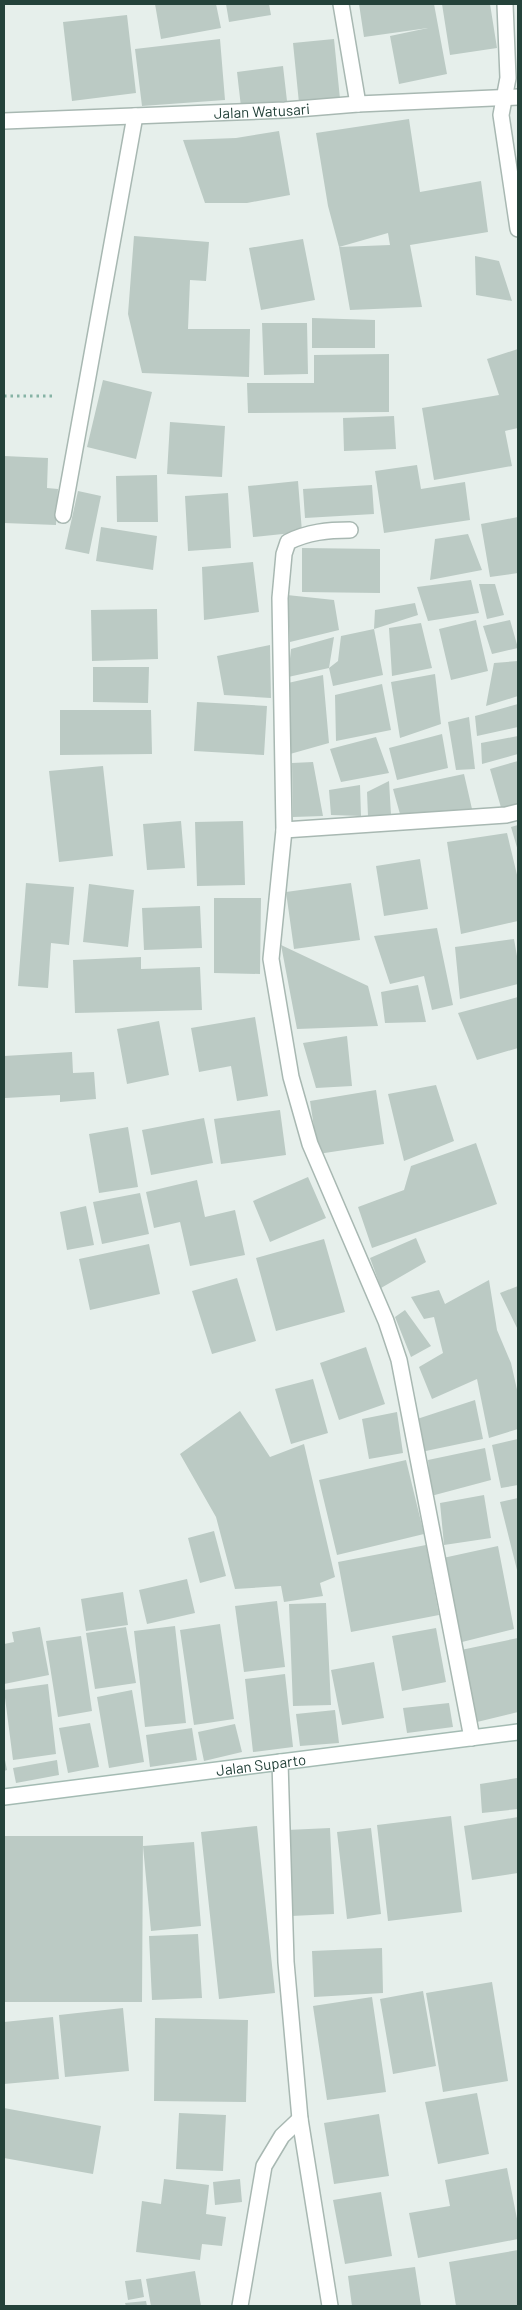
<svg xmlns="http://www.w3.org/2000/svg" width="522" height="2310" font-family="Barlow,sans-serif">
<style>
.building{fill:#bbcac4;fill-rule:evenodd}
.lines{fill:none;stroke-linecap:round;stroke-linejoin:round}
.street-casing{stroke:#a8b8b2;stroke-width:18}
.secondary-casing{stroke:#a4bbb3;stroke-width:18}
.path{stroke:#86b3a5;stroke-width:3;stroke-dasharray:2.5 4;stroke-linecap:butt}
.street{stroke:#fff;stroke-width:15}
.secondary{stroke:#fff;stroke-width:15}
.labels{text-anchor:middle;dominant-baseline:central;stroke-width:4;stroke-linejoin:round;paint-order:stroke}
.street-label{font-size:15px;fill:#24423a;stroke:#f7fbf9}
</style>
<rect width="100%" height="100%" fill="#e6efeb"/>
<!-- building -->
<path class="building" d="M155 4H216L221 28 161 39Z
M226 4H269L271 15 229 22Z
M359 4H434L447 74 399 84 390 36 428 28 364 37Z
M442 4H490L497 48 450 55Z
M127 15 136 93 72 101 63 22Z
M220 39 225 100 142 106 135 49Z
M334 39 340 99 299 103 293 43Z
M283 66 287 101 241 107 237 72Z
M409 119 420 192 481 181 488 232 410 245 422 307 350 310 339 247 328 206 316 133ZM388 233 390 245 339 247Z
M279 131 290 195 247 203H205L183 140 236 138Z
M134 236 209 242 206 281 190 280 188 329H250L249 377 142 373 128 314Z
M303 239 315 300 261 310 249 248Z
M475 256 499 261 512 301 476 295Z
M312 318 375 320V348H312Z
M262 323H307L308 374 264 375Z
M518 349V428L505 431 512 466 434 480 422 408 499 395 487 359Z
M389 354V412L248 413 247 383H314V355Z
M103 380 152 392 136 459 87 447Z
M394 416 396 449 344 451 343 418Z
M170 422 225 426 222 477 167 474Z
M4 456 48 458 47 488 58 489 56 525 4 523Z
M417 465 421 489 465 482 470 520 384 533 375 471Z
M157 475 158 522H117L116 476Z
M298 481 302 532 253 537 248 486Z
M372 485 374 514 305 518 303 489Z
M78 491 101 496 89 554 65 549Z
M228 493 231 548 188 551 185 496Z
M518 517V573L490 577 481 524Z
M101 527 157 536 153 570 96 561Z
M468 534 482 570 430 580 435 539Z
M302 548 380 549V593L302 592Z
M253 562 259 612 204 620 202 567Z
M471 580 479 613 428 621 417 587Z
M479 584H495L504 615 487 619Z
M287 595 334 600 339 630 290 642Z
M415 603 418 615 374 629 375 610Z
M157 609 158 659 92 661 91 610Z
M476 620 488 671 451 680 439 629Z
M510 620 518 648 492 654 483 626Z
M421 623 432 668 392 676 389 628Z
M374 629 383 675 333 686 329 668 338 661 341 636Z
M334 637 329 668 288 677 291 649Z
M270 645 271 698 224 695 217 656Z
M518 661V696L486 706 494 663Z
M93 667H149L148 703 93 702Z
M435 674 441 724 400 738 391 682Z
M323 675 329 743 290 754 288 683Z
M382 684 391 730 336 741 335 695Z
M197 702 267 706 264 755 194 751Z
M518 704V727L477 736 475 716Z
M60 710H151L152 754 60 755Z
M469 717 475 769 456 770 448 722Z
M442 734 448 768 397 780 389 748Z
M518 736V754L482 764 481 743Z
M376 737 389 773 341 782 330 749Z
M518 761V806L502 811 490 769Z
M313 762 323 816 293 817 292 763Z
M103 766 113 856 59 862 49 771Z
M464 774 472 809 400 814 393 789Z
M389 781 391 815 368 816 367 792Z
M360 785 361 816 331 815 329 790Z
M181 821 185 868 147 870 143 824Z
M243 821 245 885 197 886 195 822Z
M518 825V851L511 827Z
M507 833 518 879V921L461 934 447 842Z
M420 859 428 909 384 916 376 866Z
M26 883 74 887 69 945 51 943 48 988 18 986Z
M351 883 360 940 294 949 286 892Z
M89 884 134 890 128 947 83 942Z
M214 898H261L260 974 214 973Z
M200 906 202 948 144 950 142 908Z
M437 928 453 1005 432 1010 424 976 390 984 374 936Z
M514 939 518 962V984L460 999 455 947Z
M281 945 368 986 378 1026 297 1029Z
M141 957V969L200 967 202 1010 75 1013 73 960Z
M418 985 426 1022 385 1023 381 992Z
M518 997V1048L477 1060 458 1013Z
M255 1017 268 1096 237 1101 231 1066 199 1072 191 1028Z
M159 1021 169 1075 127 1084 117 1029Z
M347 1036 352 1086 316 1088 303 1043Z
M72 1052 73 1073 94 1072 96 1099 60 1102V1095L5 1098 4 1056Z
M436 1085 454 1141 404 1161 388 1094Z
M376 1090 384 1144 318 1154 310 1101Z
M280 1110 286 1155 221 1164 214 1119Z
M204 1118 213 1163 151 1175 142 1130Z
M128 1127 138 1187 99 1193 89 1134Z
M476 1143 497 1204 372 1248 358 1207 404 1190 411 1166Z
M308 1177 326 1218 270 1242 253 1201Z
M197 1180 205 1217 235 1210 245 1255 190 1266 180 1222 154 1228 146 1192Z
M140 1193 149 1234 102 1244 93 1202Z
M86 1206 94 1245 67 1250 60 1212Z
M416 1238 426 1262 381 1288 370 1258Z
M324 1239 345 1312 276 1331 256 1258Z
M149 1244 160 1294 90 1310 79 1259Z
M237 1278 256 1341 212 1354 192 1291Z
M489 1280 497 1330 511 1363 518 1394V1429L489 1438 477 1379 432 1399 419 1367 443 1353 434 1317 424 1319 411 1297 439 1290 445 1304Z
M518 1286V1330L500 1293Z
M405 1310 431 1346 411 1357 395 1317Z
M366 1347 385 1404 339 1420 320 1363Z
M313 1379 328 1433 291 1444 275 1389Z
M475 1400 483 1439 421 1452 414 1420Z
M240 1411 270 1457 304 1444 335 1577 320 1583 323 1596 284 1602 281 1586 235 1589 216 1517 180 1454Z
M397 1412 403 1453 369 1459 362 1419Z
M518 1439V1485L501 1488 492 1445Z
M485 1448 491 1480 431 1496 428 1460Z
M406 1460 424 1534 337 1555 319 1480Z
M484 1495 491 1538 444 1545 440 1503Z
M518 1498V1574L500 1502Z
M214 1531 226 1576 200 1583 188 1538Z
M426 1545 439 1615 351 1632 338 1562Z
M498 1546 514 1629 462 1642 443 1558Z
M187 1579 195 1613 147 1624 139 1590Z
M123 1592 128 1625 86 1631 81 1599Z
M277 1601 285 1667 244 1672 235 1606Z
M326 1603 331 1705 293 1706 289 1604Z
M220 1624 234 1719 194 1725 180 1630Z
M175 1626 186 1723 145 1727 134 1631Z
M40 1627 49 1675 4 1684V1644L14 1642 12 1632Z
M126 1627 136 1683 95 1689 86 1633Z
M436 1628 446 1682 402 1691 392 1636Z
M81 1636 92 1711 58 1717 46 1641Z
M518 1638V1712L477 1722 461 1650Z
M374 1662 384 1718 342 1725 331 1670Z
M285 1674 293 1747 253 1752 245 1679Z
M48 1684 56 1754 13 1760 4 1690Z
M132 1690 144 1762 109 1768 97 1697Z
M449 1703 453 1727 407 1733 403 1708Z
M335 1710 339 1743 300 1746 296 1714Z
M90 1723 99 1767 68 1773 59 1728Z
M235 1724 242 1752 204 1761 198 1732Z
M192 1728 197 1760 150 1767 146 1735Z
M4 1755 7 1770 4 1771Z
M57 1760 59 1775 16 1783 13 1768Z
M517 1778 518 1809 482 1813 480 1784Z
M451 1816 462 1912 388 1921 377 1825Z
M518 1817V1873L472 1880 464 1826Z
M257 1826 275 1993 219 1999 201 1832Z
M330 1828 334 1914 291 1916 287 1830Z
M371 1828 381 1914 347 1919 337 1832Z
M4 1836H143L142 2002H4Z
M194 1842 201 1926 151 1931 143 1846Z
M198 1934 202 1998 152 2000 149 1936Z
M382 1948 383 1993 314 1997 312 1951Z
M492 1982 508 2081 443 2092 426 1993Z
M423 1991 436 2066 393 2074 380 1999Z
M372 1997 386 2092 327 2100 313 2006Z
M123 2008 129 2071 65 2077 59 2015Z
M53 2017 59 2079 4 2084V2022Z
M155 2018 248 2020 246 2102 154 2101Z
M477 2093 489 2154 438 2164 425 2102Z
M4 2108 101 2126 93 2174 4 2158Z
M179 2113 226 2115 223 2171 176 2169Z
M379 2114 389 2176 334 2184 324 2123Z
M507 2168 518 2224V2239L418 2258 409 2213 450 2206 445 2180Z
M164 2179 209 2185 206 2214 226 2217 222 2246 202 2244 200 2260 136 2252 142 2201 161 2204Z
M240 2179 242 2202 215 2205 213 2182Z
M381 2192 392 2256 345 2264 333 2200Z
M518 2250V2306H456L449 2262Z
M415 2267 421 2306H352L348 2276Z
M195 2271 201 2306H151L146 2279Z
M141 2279 144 2297 128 2300 125 2281Z
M146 2301 147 2306H126L125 2303Z"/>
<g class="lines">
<defs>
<g id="street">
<path d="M341 4 358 104"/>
<path d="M505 4 508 78 501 115 518 229"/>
<path id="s1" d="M4 121 285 110 358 104 518 97"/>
<path d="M63 515 135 116"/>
<path d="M350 530C328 530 308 532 288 542L284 554 280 598 284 830 271 959 291 1077 310 1144 386 1321 399 1360 472 1738"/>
<path d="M284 830 506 815 518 812"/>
<path d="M280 1762 286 1962 300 2119 330 2306"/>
<path d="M240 2306 264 2166 282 2136 300 2119"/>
</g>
<g id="secondary">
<path id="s2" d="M4 1797 518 1732"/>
</g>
</defs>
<!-- street casing -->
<use href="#street" class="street-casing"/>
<!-- secondary casing -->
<use href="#secondary" class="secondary-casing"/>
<!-- path -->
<path class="path" d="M4 396H56"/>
<!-- street -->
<use href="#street" class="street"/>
<!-- secondary -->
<use href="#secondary" class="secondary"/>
</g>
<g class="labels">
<!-- street labels -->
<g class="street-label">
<text stroke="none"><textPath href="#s1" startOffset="258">Jalan Watusari</textPath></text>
<text stroke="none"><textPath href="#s2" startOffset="259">Jalan Suparto</textPath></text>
</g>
</g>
<!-- border -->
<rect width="522" height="2310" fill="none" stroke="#24423a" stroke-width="10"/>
</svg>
